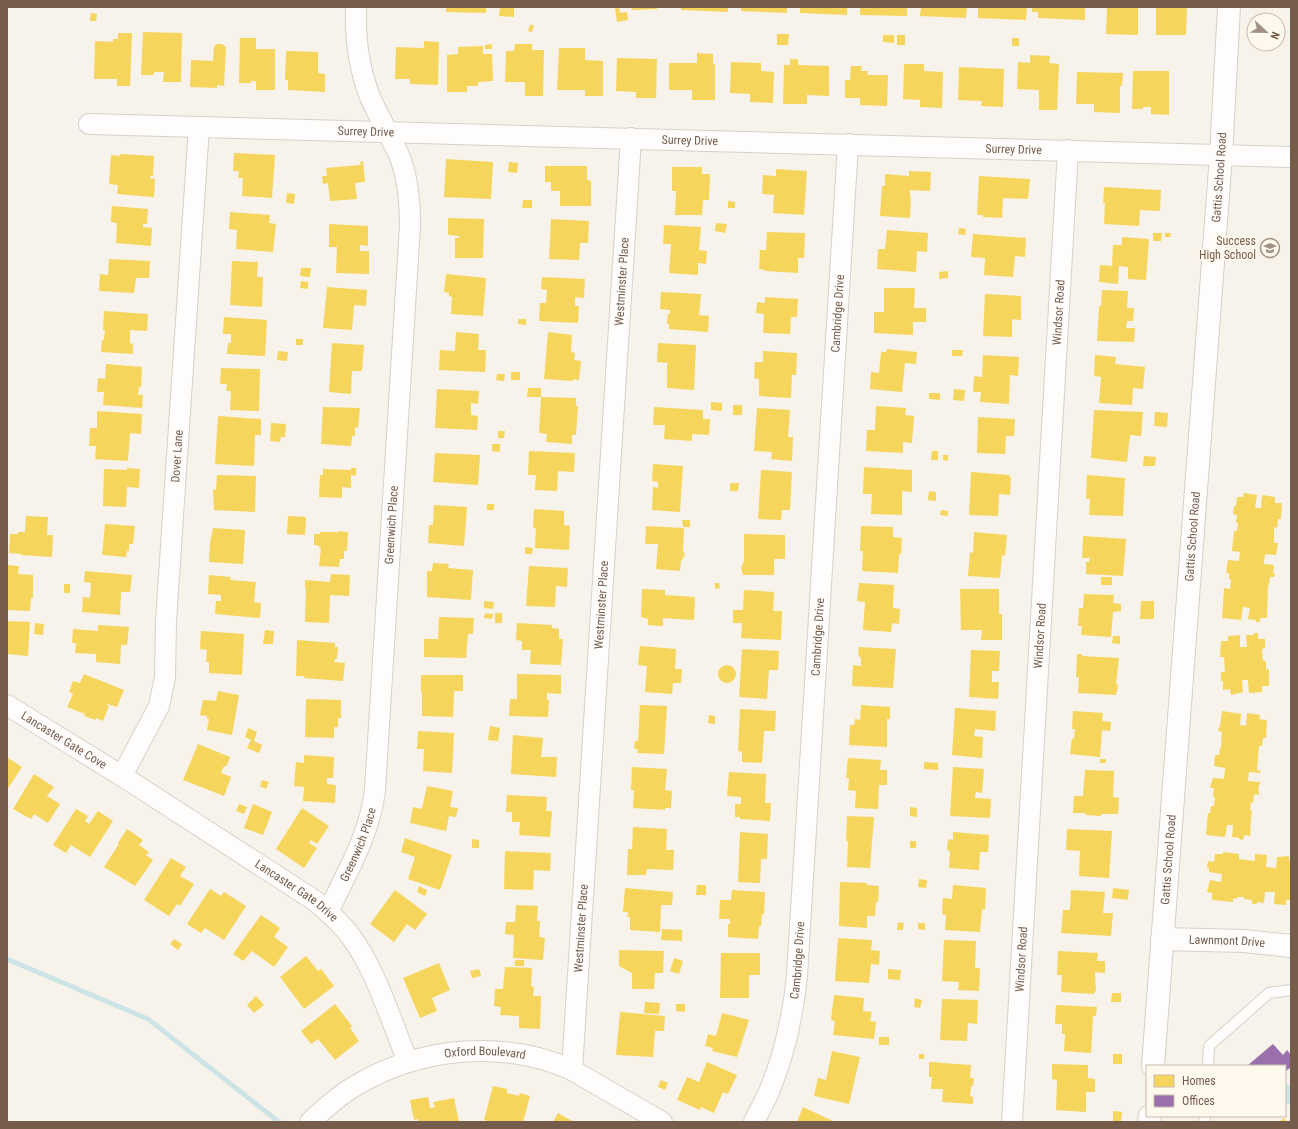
<svg xmlns="http://www.w3.org/2000/svg" width="1298" height="1129" font-family="'Roboto Condensed',sans-serif">
<style>
.water{fill:#cde4e7}
.homes{fill:#f6d55c}
.offices{fill:#9970ab}
.lines{fill:none;stroke-linecap:round;stroke-linejoin:round}
.stream{stroke:#cde4e7;stroke-width:5}
.service-casing{stroke:#d6d0c9;stroke-width:12}
.minor-casing{stroke:#d6d0c9;stroke-width:22}
.tertiary-casing{stroke:#d6d0c9;stroke-width:24}
.secondary-casing{stroke:#d6cfc8;stroke-width:24}
.service{stroke:#fefdfc;stroke-width:10}
.minor{stroke:#fefdfc;stroke-width:20}
.tertiary{stroke:#fefdfc;stroke-width:22}
.secondary{stroke:#fefdfc;stroke-width:22}
.labels{text-anchor:middle;dominant-baseline:central;stroke-width:4;stroke-linejoin:round;paint-order:stroke}
.street-label{font-size:12px;fill:#755c4b;stroke:#fff8ed}
.poi-label{font-size:12px;fill:#755c4b;stroke:#fff8ed;text-anchor:end}
</style>
<rect width="100%" height="100%" fill="#f7f3eb"/>
<!-- water -->
<path class="water" d="M1285 1084 1289 1085 1291 1088V1103L1285 1105Z"/>
<!-- homes -->
<path class="homes" d="M446 7H486V13L446 12Z
M500 7H514V17L499 16Z
M615 7H619L620 13 627 12 628 20 617 22Z
M631 7H657V9L632 10Z
M681 7H728V12L681 10Z
M741 7H787V13L741 11Z
M800 7H847V15L800 13Z
M860 7H907V16L860 15Z
M921 7H967L966 18 920 16Z
M978 7H1027L1026 20 978 18Z
M1032 7H1085V20L1038 18V12H1032Z
M1107 7H1138V35L1106 34Z
M1156 7H1187L1186 35H1156Z
M91 13 97 14 96 21H90Z
M530 25H534L532 32 528 31Z
M143 32 182 33 181 82H163L164 72H154V75H141Z
M118 33H132L130 86H117V79H94L95 41 113 42V39H118Z
M777 34H789L788 45H777Z
M883 35H894V43L883 42Z
M897 35H905V45H897Z
M240 38H256V49H275V90H256V81H251V83H239Z
M1012 38H1019V46H1012Z
M424 41 439 42 438 85 410 84V79H395L396 47 424 48Z
M217 44H222L226 47 224 86 217 85V88L190 87 191 60 213 61 214 47Z
M492 44V49H485V45Z
M515 44H532V50H544L543 96H525V82H505L506 51H514Z
M483 46V54H492L493 81 478 82V86H467V92H447V55L458 54V47Z
M559 48H585V60L603 61V96H585V90H557Z
M286 51 318 52V73L325 74V92L288 90V80H285Z
M697 53 713 54V64H715V100H692V90H669V63H697Z
M1030 55 1050 56 1049 63 1059 64 1057 110H1039V90L1017 89 1018 62 1030 63Z
M617 58 657 59 656 98H636V92L616 91Z
M790 59H798V65L829 66V96L807 95V104H783L784 65H790Z
M731 62 761 63V71L774 72 773 103 750 102V94L730 93Z
M904 64H924V71L943 72 942 108 920 107V100L903 99Z
M851 66H862L861 71H868L867 75H888L887 106 860 105V98H845V80H850Z
M959 67 1004 69 1003 107 981 106 982 101 958 100Z
M1133 71H1169V115L1151 114V107H1143V109H1132Z
M1077 72 1123 73 1122 86H1120V113L1094 112V104H1076Z
M234 153 275 155 272 198 242 196 243 178H238L239 171H233Z
M120 154 154 156 153 176H150V178L155 179 154 197 117 194 118 185 109 184 111 155 120 156Z
M446 159 493 162 491 199 444 197Z
M363 161 365 182 355 183 357 199 330 201 328 183 323 184 322 176H327L326 168 361 165 360 162Z
M509 162 518 163 517 173 508 172Z
M545 166H587V180L591 181V206H560V191H551V182H545Z
M672 167H702V174H710L709 200H703L702 215H675L676 191H672Z
M776 169 807 171 804 215 773 213 774 195 762 194 763 175 776 176Z
M909 171 931 172 930 191 910 190V197H911L910 218 880 216 882 186H885V174L909 176Z
M979 176 1030 179 1028 199 1003 198 1002 218 983 217V215H977Z
M1104 187 1161 190 1160 211 1140 210 1139 226 1104 224 1105 203H1103Z
M287 193 295 194 294 204 286 203Z
M523 200H532V208H522Z
M728 201 735 202V208H728Z
M112 206 148 209 147 224H143V227L152 228 151 246 116 243 117 223 111 222Z
M230 212 270 215 269 223 276 224 273 252 236 249 237 230 229 229Z
M448 218 484 219 483 258H455V238H459V236L448 235Z
M551 219 589 221 588 243H580L579 260 549 259Z
M716 223 727 224 725 233 715 231Z
M329 224 368 226V246L360 245V251H369V274L336 273 337 247H329Z
M664 225 701 227 699 250 707 251 706 264 698 263V275L669 273 671 244H663Z
M959 228 966 229 965 235 958 234Z
M887 230 928 233 927 252 917 251 916 272 877 269 878 249H885Z
M767 232 805 233 804 258H798V273L765 271V270L759 269 760 250H766Z
M1153 233H1162L1161 241H1153Z
M1165 233H1171L1170 237H1165Z
M973 234 1026 238 1025 257 1015 256 1013 277 984 275 985 258 971 257Z
M1122 237 1149 239 1146 280 1128 279V267L1119 266 1118 284 1099 282 1100 265 1112 266 1113 245H1122Z
M109 259 150 261 149 278H136L134 293 99 291 100 274 108 275Z
M232 261 258 262 257 277H263L262 307 230 305Z
M301 268H311L310 277 300 276Z
M948 271V278L939 279V272Z
M446 274 486 278 483 316 451 314 452 297 449 296V293L444 292Z
M542 277 585 279 584 298 575 297V306H579L578 323 539 321 540 303H546L547 290 541 289Z
M301 281 308 282V289L300 288Z
M327 287 367 290 366 306 354 305 352 330 323 328Z
M884 288H915L914 308H926V322H913V335L874 333V312H884Z
M1102 290 1128 291 1127 308H1134L1133 321H1127L1126 328H1135L1134 342 1097 341 1099 306H1101Z
M661 292 701 294 699 315 709 316 708 332 669 329V324H667L668 313 670 314V310L660 309Z
M985 294 1021 296V320L1012 319V337L983 336Z
M765 297 798 299 797 317H791L790 334 763 333 764 314 756 313 757 302 765 303Z
M104 311 148 314 147 331 130 330V343L133 344V354L101 352 102 340H104L105 330H103Z
M224 317 267 320 265 356 227 354 228 343H231V334H223Z
M518 319H526V325L518 324Z
M456 332 479 334 478 350H486L485 372 439 370 440 350 455 351Z
M548 332 572 335 571 352 575 353 574 360 581 361 579 380 573 379V381L544 379Z
M296 339H303V345H296Z
M332 343 364 345 362 371H352L351 394 329 392Z
M658 343 696 345 694 390 667 388V365H668V363L657 362Z
M887 349 917 352 916 364 905 363 902 392 870 389 871 372 879 373 881 352H886Z
M952 350H963L962 356H952Z
M278 351 288 352 287 361 277 360Z
M763 351 797 353 796 375H792L791 398 759 396V379L754 378 755 362H763Z
M983 355 1019 357 1018 376 1010 375 1009 404 980 402 981 392H973L974 376 982 377Z
M1095 355 1116 357 1115 364 1145 367 1143 389 1133 388 1132 405 1099 403 1101 377 1094 376Z
M106 364 142 367 141 387H139L138 395H143L142 408 103 405 104 392H97L98 378 105 379Z
M221 368 260 369 259 411 230 410 231 391H226L227 384H220Z
M511 372H520V380H511Z
M497 374H505L504 381 496 380Z
M528 388H541V397H527Z
M437 389 479 391 478 404 471 403V415L478 416 477 430 435 428Z
M954 389 965 390 964 401 953 400Z
M929 393H940V400L929 399Z
M541 397 576 398V406H578L576 435H572V444L546 442 547 434 539 433Z
M711 402 722 403V411L711 410Z
M733 405H742V415H733Z
M876 406 906 408 905 415 914 416 912 443 903 442V453L866 451 867 430H875Z
M323 407 360 408 358 428 355 427V436H352L351 446 321 444Z
M654 407 703 410V419H710L709 435 692 434V441L664 439 665 425H653Z
M757 408 790 410 788 437H793L792 461 771 459 772 452 754 451Z
M1094 410 1143 412 1141 436 1130 435 1127 462 1091 458Z
M97 411 142 414 141 434 130 433 128 461 95 459 96 446H89L90 428H97Z
M1155 412 1168 413 1167 427 1154 426Z
M218 416 261 419V435H255L254 466 215 464Z
M978 417 1015 419 1014 436H1006L1005 454 977 453Z
M271 423 286 424 285 437H281L280 442 270 441Z
M498 431H505L504 438H498Z
M492 444H500V452L492 451Z
M529 451 575 453 574 472 558 471 557 491 535 490 536 475H528Z
M932 451H938V460H931Z
M435 453 480 455 478 485 433 482Z
M943 455H948V461L943 460Z
M1144 456 1156 457 1155 466H1143Z
M653 464 683 466 680 512 652 510 653 487 658 488V482L652 481Z
M864 467 912 470V492L902 491V515L871 514 872 494H863Z
M127 468 140 469 139 488 127 487 126 507 103 506 104 469 127 470Z
M351 468H356V476L351 475V488L342 487V498L319 497 320 475H323V469L351 470Z
M761 470 792 472 790 510H782L781 520 758 519Z
M971 472 1009 475 1011 478 1010 495 999 494 998 516 969 515Z
M217 475 256 476 255 512 214 510 213 489 216 490Z
M1087 475 1125 478 1123 516 1089 515 1090 499H1086Z
M730 483H739L738 491H730Z
M929 491 936 492V501L928 500Z
M1244 493 1257 495 1255 508H1261L1262 495 1275 497V503H1282L1281 519H1278L1277 528 1274 527V543H1278L1276 555 1265 554 1264 564 1274 565 1273 573H1275L1274 577H1270L1269 585H1268L1267 618H1260V622H1256V620L1248 619 1250 608 1243 607 1241 620 1222 618 1224 588 1230 589 1231 580 1229 579V573H1226L1228 560 1239 561 1240 552 1232 551 1234 531H1237L1238 523H1236L1237 515 1233 514 1234 506H1236L1237 497H1243Z
M487 504H494V510H487Z
M434 505 467 507 464 546 428 543 429 525H433Z
M534 509 564 511V525L570 526 569 550 535 548 536 528H533Z
M941 510 948 511V516L940 515Z
M26 516 48 517 47 535H53L52 557 21 555V554L9 553 10 534H18V532H25Z
M288 516 306 517 305 535 287 534Z
M682 520H690V527H683Z
M105 524 135 526 133 544H129V551H127L126 557 102 555Z
M646 526 684 528 683 552 685 554 684 557 681 561 680 571 656 569 658 544H645Z
M861 526 893 527V537L902 538 901 554H899L898 573 862 571 863 551H860Z
M213 528 245 530 243 564 209 562 210 543Z
M339 531 348 532 347 551H344V559H340L339 567 319 566 321 548H319L320 546 314 545V534H320V532H339Z
M974 532 1007 535 1005 556 1002 555 1000 578 968 576 970 552 973 553Z
M744 534 785 535V559H774V575H743L741 568 744 561Z
M1083 536 1126 539 1123 576 1086 574V562H1089L1090 558H1082Z
M525 547 533 548 532 554H525Z
M433 563 449 564 448 568 473 570 471 600 427 597V571H432Z
M7 565 19 566 18 574 33 575V598H31L30 611 7 610Z
M529 566 568 568 567 587 556 586 555 607 526 606Z
M85 571 132 575 130 592H121L120 615 82 612 83 597 90 598 91 583 84 582Z
M331 574 350 575 349 596 330 595 329 623 305 622 306 589H305V580L330 582Z
M209 575 231 577 230 580 256 582 254 602 261 603 260 618 215 614 216 601H221V595L208 594Z
M1101 577H1112V585H1101Z
M715 583H719L720 588 715 589Z
M859 583 894 585 893 608 900 609 899 624 892 623 891 632 863 630 865 602 857 601Z
M64 584H70V593H64Z
M642 589 665 590V595L695 597 694 620 663 618V626L648 625V619L641 617Z
M960 589H999V614H1002V640H981L982 630H961Z
M744 590 774 592 773 611H782L781 640 741 638 742 623H733V610H743Z
M1084 594 1114 595 1113 603 1121 604V611L1113 612 1111 637 1081 635 1082 626H1078L1079 608H1083Z
M484 601 494 602 493 609 484 608Z
M1141 601H1154V619H1140Z
M485 613 493 614 492 619 484 618Z
M495 613H502V623H495Z
M439 617 474 618 473 634H468L466 658 424 657V639H438Z
M7 621 30 622 28 656 7 654Z
M35 623 44 624 43 635 34 634Z
M517 623 552 625V628L559 629V639H563L561 665 530 664 531 650H522V641L516 640Z
M98 625 129 627 127 645H121L120 664 96 662V654L75 653 76 643H72L73 629 98 631Z
M265 630 274 631 273 644H263Z
M201 631 244 634 242 675 209 673V662H206L207 650 200 649Z
M1254 633H1258V639H1265V648L1262 649 1263 661H1266V670L1269 669V686H1262V692L1249 693 1248 680H1242L1243 692 1231 695 1230 689 1223 690V681H1221V672H1225L1224 657H1220L1221 641H1228V636L1240 635V647H1247L1246 635H1254Z
M1113 636H1120V644L1112 643Z
M297 640 335 643V647H338L337 659H335L334 662 345 663 343 681 304 678V676H296Z
M640 646 676 649 675 669H682L681 683H673L672 694 645 692 647 666 638 665Z
M859 647 896 649 893 688 852 686 853 665 861 666V659L858 654Z
M742 649 779 651 778 670H769L767 699 739 697Z
M971 650 1000 651 999 671H992V682H999L998 699 969 697Z
M1077 654H1082V656L1119 658 1116 684H1118L1117 692H1116V695L1078 693 1079 677H1076Z
M718 674a9 9 0 1 1 18 0a9 9 0 1 1-18 0Z
M84 674 124 690 117 707 107 704V705L109 706 103 721 96 718V720L84 716 85 714 67 707 73 694 69 692 73 681 80 683Z
M517 674 561 675V694L547 693V700H549L548 717 509 716 510 699H517Z
M421 675H463V691H454L453 717 422 716V693H421Z
M218 691 239 695 232 735 207 730 209 719H207V716L200 715 203 700 216 701Z
M306 699 341 700V718H338V727H334V738L305 737Z
M640 705 667 706 664 754 637 753 638 749H634L635 741H638Z
M861 705 890 707V719H887V747L849 745 850 725H854L855 719 860 720Z
M955 708 996 711 995 731 975 729 974 736 983 737 982 758 952 755Z
M740 709 776 711 775 731H764L762 763 742 762V752L738 751Z
M1073 711 1103 713 1102 721 1111 722 1110 731 1102 730 1100 757 1070 754 1072 738 1074 739 1075 729H1072Z
M1222 711 1241 714 1240 725 1246 726 1247 713 1260 715 1259 719 1267 720 1266 738H1263L1262 746H1259L1257 770 1261 771 1260 773 1249 772 1248 781 1260 782 1258 790 1259 791V795L1254 794 1253 803 1251 802 1250 810H1252L1250 829H1251L1250 836 1244 835 1243 840 1239 839 1240 838 1232 837 1233 825H1227L1225 837 1206 835 1208 813H1210L1211 806H1214L1215 797H1213L1214 788H1210L1213 778 1224 779 1225 768 1214 766 1215 755H1219L1220 748H1221L1222 732 1218 731 1219 727H1220Z
M709 715 715 716V724L708 723Z
M490 726 500 728 498 741 488 740Z
M248 728 257 732 254 741 262 745 259 753 247 748 251 740 245 737Z
M418 731 454 733 452 773 423 771 424 749H417Z
M513 735 543 738 541 757H557L556 777 511 774Z
M198 744 230 757 226 767 224 766 221 773 231 777 224 796 183 780Z
M304 755 334 757 333 778H327V784L336 785 335 803 303 801 304 787 294 786 296 762 304 763Z
M8 758 22 767 7 790V759Z
M848 758 881 760 880 770H887V785H879L878 809 855 808 856 791 848 790 849 778H846Z
M1100 759H1106V763H1100Z
M924 762 938 763V770L924 769Z
M632 767 667 769 665 790 672 791 671 808H665V810L633 808 634 790H631Z
M953 767 984 769 982 793 976 792 975 798 991 799 990 818 950 816Z
M1085 770 1114 771 1113 797 1119 798 1118 814H1101V816L1085 815 1086 813H1073L1074 796H1083Z
M729 772 766 774 765 803H771L770 821 740 819V817H735V804H741V797L727 796Z
M34 774 54 787 47 796 60 804 48 823 34 814 31 819 13 809Z
M262 780 269 782 266 789 260 786Z
M427 786 453 791 450 807 458 808 456 817 449 816 446 831 410 823 413 807 422 809Z
M507 795 547 797 546 811H552L550 837 519 835 520 822H512V812H506Z
M239 804 247 807 244 814 236 811Z
M253 804 272 812 263 835 244 828Z
M910 807 917 808V817L910 816Z
M302 808 329 826 317 844 311 840 309 843 317 848 304 868 276 849Z
M76 809 88 816 85 821 89 824 98 811 113 821 90 857 71 845 66 853 53 845Z
M847 816 874 817 870 868 847 867 848 841H846Z
M633 827 667 829 666 850H674L673 870 647 869 646 875H627L628 849H632Z
M127 829 143 840 139 845 149 852 146 855 153 860 135 886 104 867 119 844 118 843Z
M1067 829 1112 831 1109 878 1079 876 1080 851 1066 850Z
M740 832 768 834 767 859H761L760 883 738 882Z
M953 832 989 835 988 852H980L979 870 949 868 950 851 947 850 948 839 953 840Z
M405 838 452 855 440 890 408 879 415 857 401 852Z
M472 839 479 840V848H472Z
M910 841H916V848H910Z
M505 851 551 853 550 871 534 870 533 890 504 889Z
M1223 852 1239 854V859L1255 861V854L1267 855 1266 867 1276 868 1277 857 1289 856V861H1291V900H1286V905L1274 904 1275 892H1265L1264 903 1257 902V904H1252V900L1244 899V897H1237V899L1233 898V902L1212 900V893L1207 892 1210 880 1221 882 1222 874 1209 872V868H1207L1208 861 1214 862 1215 854H1223Z
M171 858 186 867 180 876 194 884 180 906 177 904 169 916 144 900Z
M919 879 927 880 926 888 918 887Z
M840 882 867 883V885L879 886 878 902H876L875 916H867V928L839 926Z
M697 885H706V895H696Z
M953 885 986 888 985 910 982 909 980 932 945 930 946 915 942 914 943 898 952 899Z
M419 886 427 890 425 896 417 892Z
M625 888 673 892 672 905H661L660 932 630 930V917H627L628 912H623Z
M1113 888 1129 890 1128 900 1112 898Z
M210 889 221 896 224 892 246 906 224 940 205 928 201 933 187 924Z
M395 890 427 914 415 930 407 924 394 942 370 924Z
M732 890 765 892 764 914H762L761 926H759L758 939 728 937V924H730V919H719L720 900H731Z
M1071 890 1105 892 1103 913H1113L1111 936 1061 933 1063 910H1070Z
M516 905 538 906 537 921H540L539 937 545 938 543 960 513 958 514 935 505 934 506 922H515Z
M261 915 280 928 274 937 288 947 274 967 252 951 243 961 233 954Z
M898 922 904 923 903 930H897Z
M918 923H925V930L918 929Z
M662 929 682 930V941L661 940Z
M838 938 872 940 871 950 880 951 879 965 871 964 869 983 835 981Z
M174 939 182 944 178 950 170 944Z
M944 940 976 941 975 968H980L979 991 958 990 959 982 942 981Z
M619 950 664 951 663 973H655L654 989H632V973L619 966Z
M1058 951 1098 953 1097 961H1105V973L1095 972 1096 991H1095L1094 994 1061 992 1062 975H1057Z
M721 953H760V975H749V998H720Z
M306 956 318 971 321 969 334 986 304 1009 280 977Z
M674 958 683 961 679 974 670 971Z
M515 960H524V966H515Z
M439 963 450 990 432 998 437 1011 420 1018 403 978Z
M505 967 532 968 531 986 534 987 533 996H541L540 1029 519 1028V1016L500 1015 501 1007 494 1006 495 989H503Z
M479 969 481 976 472 978 470 971Z
M888 969 901 970 900 980 888 979Z
M1112 993H1121V1002H1111Z
M834 995 864 998 863 1011 872 1012 870 1021 876 1022 874 1039 833 1035 835 1021 831 1020Z
M256 996 264 1005 254 1013 247 1005Z
M915 998 922 1000 920 1008 914 1007Z
M942 999 978 1000 977 1024 968 1023 967 1041 940 1040Z
M645 1002 660 1003 659 1014 644 1013Z
M335 1004 352 1026 350 1028 359 1041 335 1060 318 1039 311 1044 301 1031Z
M676 1004H685V1012L676 1011Z
M1056 1005 1097 1007 1096 1016H1093L1091 1053 1064 1051 1065 1034H1062V1024H1055Z
M620 1012 665 1016 664 1031H655L653 1057 616 1055Z
M722 1013 749 1020 737 1057 712 1051 713 1048 705 1046 708 1034 715 1036 717 1033Z
M879 1037H889V1045H879Z
M832 1051 860 1057 849 1104 814 1096 818 1078 826 1080Z
M919 1054H924V1059H919Z
M1113 1054H1122V1064H1113Z
M707 1062 737 1075 728 1094 723 1092 714 1113 701 1107 700 1110 677 1100 687 1077 699 1082Z
M929 1062 971 1065 970 1078H974L973 1086H971L970 1096 973 1097V1104L942 1102 943 1089H931L932 1077H929Z
M1052 1064 1088 1065V1078L1095 1079V1092H1086V1112L1056 1110 1057 1080 1052 1079Z
M661 1080 668 1083 665 1090 658 1087Z
M493 1086 507 1089V1093L519 1096 520 1093 530 1096 523 1122H491L484 1120Z
M428 1097 430 1108 435 1107 433 1102 454 1098 459 1122H419L418 1119 414 1120 410 1100Z
M803 1107 835 1122H797Z
M1113 1111 1122 1112 1121 1122H1113Z
M558 1113 574 1122H553Z
M1284 1118 1287 1122H1279Z"/>
<!-- offices -->
<path class="offices" d="M1273 1044 1283 1055 1287 1050 1291 1055V1067L1285 1072V1066H1247Z"/>
<g class="lines">
<!-- stream -->
<path class="stream" d="M7 959 148 1019 279 1122"/>
<defs>
<path id="service" d="M1208 1066 1209 1046 1269 993 1291 990
M1204 1122 1205 1116"/>
<g id="minor">
<path id="s1" d="M89 124 1291 157"/>
<path id="s2" d="M7 705 122 776 314 900C326 910 339 921 349 934 376 969 391 1021 408 1062"/>
<path id="s3" d="M122 776 159 706 165 677 166 621 199 127"/>
<path id="s4" d="M328 912C347 872 370 834 375 790L410 225C410 202 408 177 399 155 390 136 379 117 370 97 359 69 355 37 356 7"/>
<path id="s5" d="M572 1070 631 138"/>
<path id="s6" d="M310 1122C324 1109 338 1096 355 1086 420 1047 503 1039 572 1070L662 1122"/>
<path id="s7" d="M754 1122C759 1111 766 1100 770 1089 785 1053 793 1015 797 976L848 144"/>
<path id="s8" d="M1012 1122 1068 150"/>
</g>
<g id="tertiary">
<path id="s9" d="M1162 939 1244 941 1291 946"/>
</g>
<g id="secondary">
<path id="s10" d="M1153 1066 1221 155 1229 7"/>
<path d="M1149 1122 1150 1116"/>
</g>
</defs>
<!-- service casing -->
<use href="#service" class="service-casing"/>
<!-- minor casing -->
<use href="#minor" class="minor-casing"/>
<!-- tertiary casing -->
<use href="#tertiary" class="tertiary-casing"/>
<!-- secondary casing -->
<use href="#secondary" class="secondary-casing"/>
<!-- service -->
<use href="#service" class="service"/>
<!-- minor -->
<use href="#minor" class="minor"/>
<!-- tertiary -->
<use href="#tertiary" class="tertiary"/>
<!-- secondary -->
<use href="#secondary" class="secondary"/>
</g>
<!-- icons -->
<defs>
<symbol id="school-ring" viewBox="-11 -11 22 22"><circle r="9.5" fill="#fff8ed" stroke="#a29183" stroke-width="1.5"/><path d="M0-5L7-2L0 1L-7-2ZM-4 1L0 2.5L4 1V4Q0 6-4 4Z" fill="#a29183"/></symbol>
</defs>
<g fill-rule="evenodd">
<use href="#school-ring" x="1259" y="237" width="22" height="22"/>
</g>
<g class="labels">
<!-- street labels -->
<g class="street-label">
<text stroke="none"><textPath href="#s1" startOffset="277">Surrey Drive</textPath></text>
<text stroke="none"><textPath href="#s1" startOffset="601">Surrey Drive</textPath></text>
<text stroke="none"><textPath href="#s1" startOffset="925">Surrey Drive</textPath></text>
<text stroke="none"><textPath href="#s10" startOffset="891">Gattis School Road</textPath></text>
<text stroke="none"><textPath href="#s5" startOffset="790">Westminster Place</textPath></text>
<text stroke="none"><textPath href="#s7" startOffset="817">Cambridge Drive</textPath></text>
<text stroke="none"><textPath href="#s8" startOffset="811">Windsor Road</textPath></text>
<text stroke="none"><textPath href="#s3" startOffset="330">Dover Lane</textPath></text>
<text stroke="none"><textPath href="#s4" startOffset="397">Greenwich Place</textPath></text>
<text stroke="none"><textPath href="#s10" startOffset="531">Gattis School Road</textPath></text>
<text stroke="none"><textPath href="#s5" startOffset="466">Westminster Place</textPath></text>
<text stroke="none"><textPath href="#s8" startOffset="487">Windsor Road</textPath></text>
<text stroke="none"><textPath href="#s7" startOffset="493">Cambridge Drive</textPath></text>
<text stroke="none"><textPath href="#s2" startOffset="67">Lancaster Gate Cove</textPath></text>
<text stroke="none"><textPath href="#s4" startOffset="74">Greenwich Place</textPath></text>
<text stroke="none"><textPath href="#s10" startOffset="207">Gattis School Road</textPath></text>
<text stroke="none"><textPath href="#s2" startOffset="344">Lancaster Gate Drive</textPath></text>
<text stroke="none"><textPath href="#s5" startOffset="142">Westminster Place</textPath></text>
<text stroke="none"><textPath href="#s9" startOffset="65">Lawnmont Drive</textPath></text>
<text stroke="none"><textPath href="#s8" startOffset="163">Windsor Road</textPath></text>
<text stroke="none"><textPath href="#s7" startOffset="169">Cambridge Drive</textPath></text>
<text stroke="none"><textPath href="#s6" startOffset="194">Oxford Boulevard</textPath></text>
</g>
<!-- poi labels -->
<g class="poi-label">
<text x="1256" y="241">Success<tspan x="1256" dy="14">High School</tspan></text>
</g>
</g>
<!-- border -->
<rect width="1298" height="1129" fill="none" stroke="#755c4b" stroke-width="16"/>
<!-- legend -->
<rect x="1146" y="1065" width="140" height="52" fill="#fff8ed" stroke="#c8baac"/>
<rect x="1154" y="1075" width="20" height="12" fill="#f6d55c" stroke="#c8baac"/>
<text x="1182" y="1085" font-size="12" fill="#755c4b">Homes</text>
<rect x="1154" y="1095" width="20" height="12" fill="#9970ab" stroke="#c8baac"/>
<text x="1182" y="1105" font-size="12" fill="#755c4b">Offices</text>
<!-- north arrow -->
<g transform="translate(1266 32) rotate(112)"><circle r="19" fill="#fff8ed" stroke="#c8baac"/>
<path d="M0-3L7 15L0 10L-7 15Z" fill="#a29183"/>
<text y="-6" font-size="11" font-weight="bold" text-anchor="middle" fill="#755c4b">N</text>
</g>
</svg>
